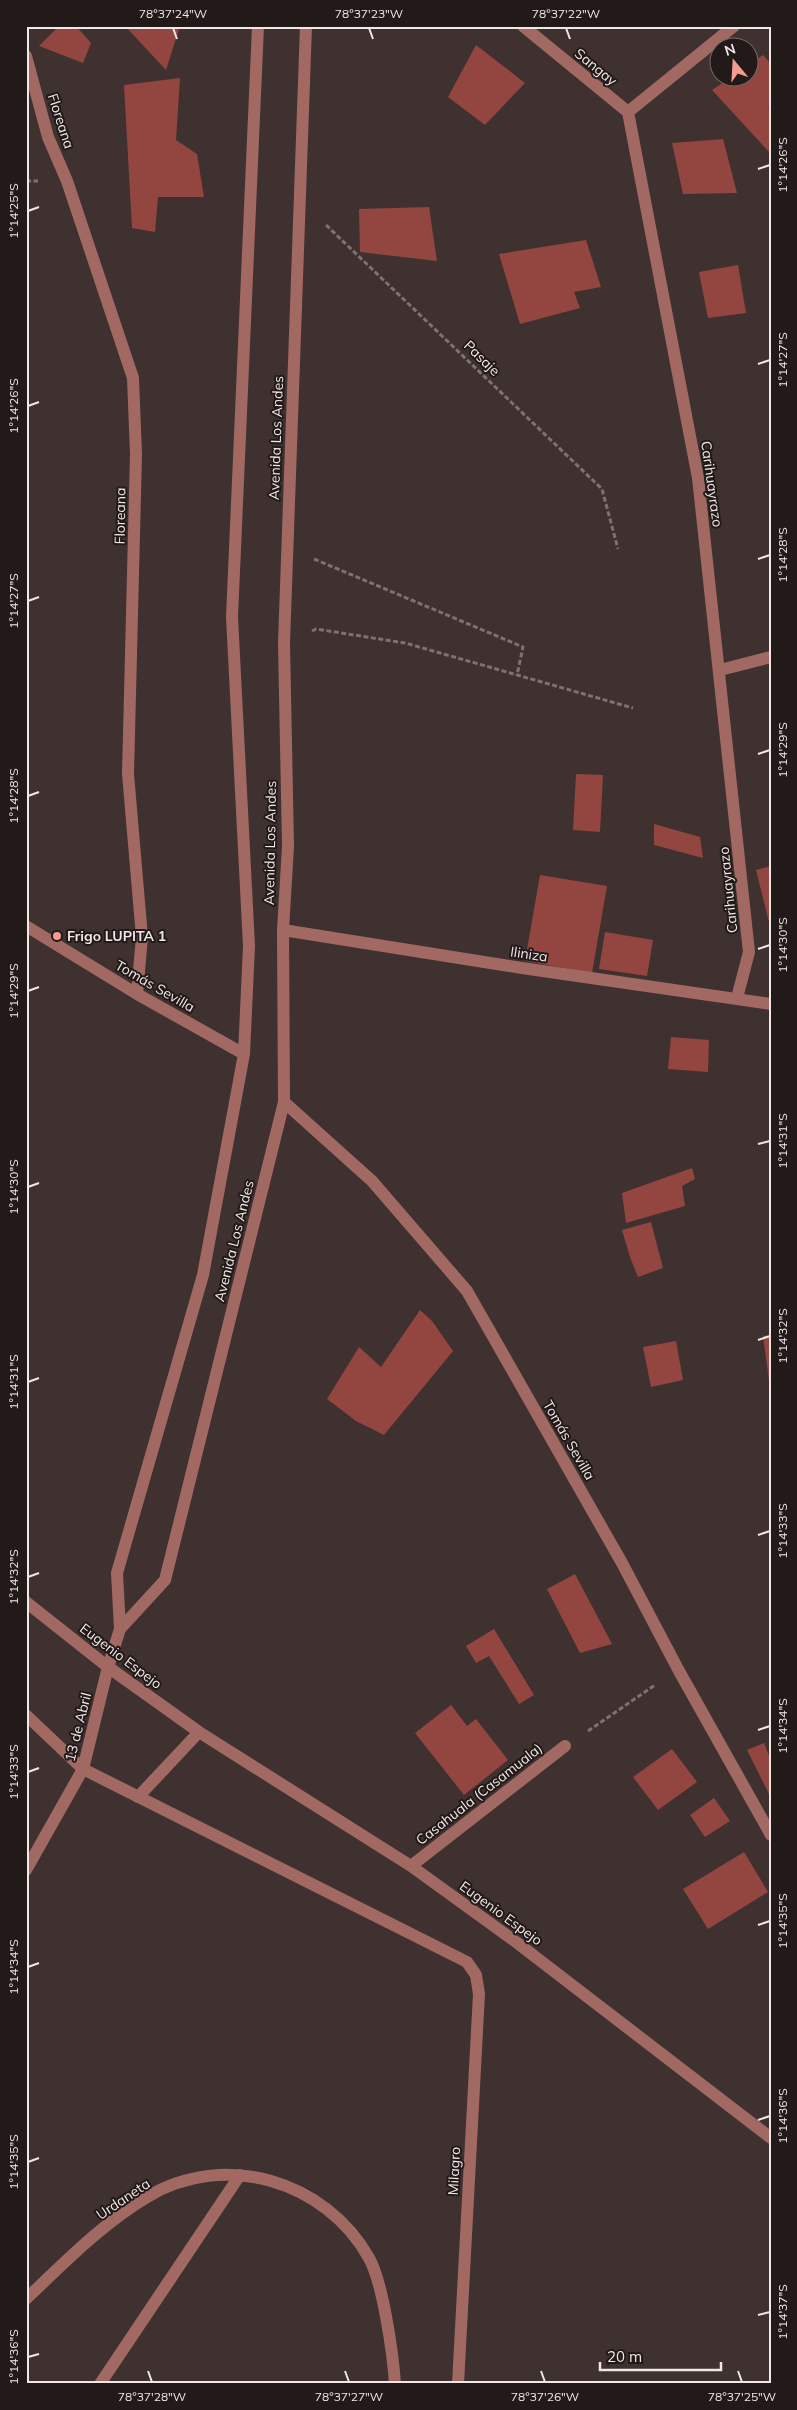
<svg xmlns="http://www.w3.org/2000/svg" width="797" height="2410" font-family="Mulish,sans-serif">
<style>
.building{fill:#93463f}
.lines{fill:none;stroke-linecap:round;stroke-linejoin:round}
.path{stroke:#7e7270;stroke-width:3;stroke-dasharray:5 2.5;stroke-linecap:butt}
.minor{stroke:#a26963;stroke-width:12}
.ticks{fill:none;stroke:#f1e7e6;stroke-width:2}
.poi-dot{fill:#f59c92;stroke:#211a19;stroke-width:2}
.labels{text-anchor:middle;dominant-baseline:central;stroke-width:4;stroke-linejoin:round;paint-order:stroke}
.street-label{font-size:14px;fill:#f1e7e6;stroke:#211a19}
.poi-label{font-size:14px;font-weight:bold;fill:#f1e7e6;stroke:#211a19;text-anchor:start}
.neatline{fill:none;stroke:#f1e7e6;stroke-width:2}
.ticks-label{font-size:12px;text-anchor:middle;fill:#f1e7e6}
</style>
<rect width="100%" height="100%" fill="#3f312f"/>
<!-- building -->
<path class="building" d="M59 26H76L91 43 83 63 39 46Z
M125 26H180L166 70Z
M476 45 525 83 485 125 448 97Z
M763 55 771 64V107L768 108 771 110V154L712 90 730 78H750V64Z
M180 78 176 140 197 154 204 197H158L155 232 132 228 124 85Z
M723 139 737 193 683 194 672 143Z
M429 207 437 261 360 252 359 209Z
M586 240 601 287 574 292 580 308 520 324 499 254Z
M738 265 746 313 708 318 699 272Z
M576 774 603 775 600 832 573 830Z
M654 824 700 837 703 858 654 845Z
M771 866V926H770L756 870Z
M540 875 607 886 592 973 525 961Z
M605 932 653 940 647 976 599 969Z
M671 1037 709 1040 708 1072 668 1069Z
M692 1168 695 1179 682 1186 685 1206 626 1223 622 1193Z
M651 1222 663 1268 638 1277 630 1257 622 1230Z
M420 1310 432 1321 453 1351 384 1435 356 1421 327 1399 359 1347 381 1367Z
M771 1335V1388H770L763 1336Z
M676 1341 683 1380 651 1387 643 1347Z
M575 1574 612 1644 580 1653 547 1589Z
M494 1629 534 1695 519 1704 489 1656 476 1663 466 1646Z
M451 1705 467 1726 476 1719 508 1760 464 1795 415 1733Z
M764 1743 771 1761V1769L769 1770 771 1773 770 1796 747 1750Z
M672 1749 697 1782 658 1810 633 1777Z
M714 1798 730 1821 705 1837 690 1815Z
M744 1852 768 1892 708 1929 683 1889Z"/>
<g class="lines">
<!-- path -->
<path class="path" d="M26 181H38
M326 225 602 489 618 549
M314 559 523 647 517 675
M312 631 316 629 405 643 633 708
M588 1731 655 1685"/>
<!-- minor -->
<path class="minor" d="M523 26 628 112
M734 26 628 112 698 478 749 952 737 998
M26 56 48 137 67 181 133 378 136 454 128 774 142 937 137 994
M720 670 771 657
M26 926 137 994 244 1054
M283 930 522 968 771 1004
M284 1102 372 1181 467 1291 622 1563 679 1671 771 1835
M26 1602 108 1667 199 1732 411 1866 516 1942 771 2138
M120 1629 165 1580 284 1102 283 930 288 846 284 643 306 26
M26 1715 83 1769 467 1962 476 1975 479 1994 458 2384
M138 1797 199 1732
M411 1866 565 1746
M26 1870 83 1769 108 1667 120 1629 117 1573 203 1275 244 1054 249 946 232 617 258 26
M26 2299C63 2264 103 2223 147 2197 225 2150 326 2181 369 2258 383 2283 393 2354 395 2384
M100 2384 240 2175"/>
</g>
<!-- ticks -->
<path class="ticks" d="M173 28 177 39M369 28 373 39M566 28 570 39M758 169 770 165M28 211 39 207M758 364 770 360M28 406 39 402M758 559 770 555M28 601 39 597M758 754 770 750M28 796 39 792M758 949 770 945M28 991 39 987M758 1144 770 1141M28 1187 39 1183M758 1340 770 1336M28 1382 39 1378M758 1535 770 1531M28 1577 39 1573M758 1730 770 1726M28 1772 39 1768M758 1925 770 1921M28 1967 39 1963M758 2120 770 2116M28 2162 39 2158M758 2315 770 2312M28 2357 39 2354M148 2371 152 2382M345 2371 349 2382M541 2371 545 2382M738 2371 742 2382"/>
<!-- markers -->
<circle class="poi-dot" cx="57" cy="936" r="5"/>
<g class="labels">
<!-- street labels -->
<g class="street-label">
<text transform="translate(596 67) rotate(39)">Sangay</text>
<text transform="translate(61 121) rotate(72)">Floreana</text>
<text transform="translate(482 358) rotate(44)">Pasaje</text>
<text transform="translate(276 438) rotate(-88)">Avenida Los Andes</text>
<text transform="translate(712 484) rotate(82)">Carihuayrazo</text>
<text transform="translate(120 516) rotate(-89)">Floreana</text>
<text transform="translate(270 843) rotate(-89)">Avenida Los Andes</text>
<text transform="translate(728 890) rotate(-96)">Carihuayrazo</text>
<text transform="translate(529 954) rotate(8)">Iliniza</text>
<text transform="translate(155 986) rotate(30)">Tomás Sevilla</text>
<text transform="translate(234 1241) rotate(-76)">Avenida Los Andes</text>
<text transform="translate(569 1440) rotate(60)">Tomás Sevilla</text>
<text transform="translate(121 1656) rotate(37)">Eugenio Espejo</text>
<text transform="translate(78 1727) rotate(-76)">13 de Abril</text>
<text transform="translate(479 1794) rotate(-38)">Casahuala (Casamuala)</text>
<text transform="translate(501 1913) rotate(36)">Eugenio Espejo</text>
<text transform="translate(454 2171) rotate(-87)">Milagro</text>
<text transform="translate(123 2199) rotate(-34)">Urdaneta</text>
</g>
<!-- poi labels -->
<g class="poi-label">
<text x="67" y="936">Frigo LUPITA 1</text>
</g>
</g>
<!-- border -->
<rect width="797" height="2410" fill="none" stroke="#211a19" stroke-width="55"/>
<!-- north arrow -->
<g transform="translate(734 62) rotate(342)"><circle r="24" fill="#211a19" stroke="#746c6b"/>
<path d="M0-4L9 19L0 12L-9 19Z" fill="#f59c92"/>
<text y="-8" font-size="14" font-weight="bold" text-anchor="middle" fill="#f1e7e6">N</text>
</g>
<!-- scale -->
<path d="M600 2362v8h121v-8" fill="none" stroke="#f1e7e6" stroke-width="2.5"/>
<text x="607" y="2362" font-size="15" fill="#f1e7e6" stroke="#211a19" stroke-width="4" paint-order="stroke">20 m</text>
<rect x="28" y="28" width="742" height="2354" class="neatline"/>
<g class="ticks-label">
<text x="173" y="18">78°37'24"W</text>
<text x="369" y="18">78°37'23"W</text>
<text x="566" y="18">78°37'22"W</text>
<text transform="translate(783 165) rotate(-90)" y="4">1°14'26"S</text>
<text transform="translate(14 211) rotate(-90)" y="4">1°14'25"S</text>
<text transform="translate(783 360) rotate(-90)" y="4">1°14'27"S</text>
<text transform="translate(14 406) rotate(-90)" y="4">1°14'26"S</text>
<text transform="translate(783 555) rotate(-90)" y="4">1°14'28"S</text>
<text transform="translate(14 601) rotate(-90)" y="4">1°14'27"S</text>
<text transform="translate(783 750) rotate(-90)" y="4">1°14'29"S</text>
<text transform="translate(14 796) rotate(-90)" y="4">1°14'28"S</text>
<text transform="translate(783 945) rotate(-90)" y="4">1°14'30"S</text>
<text transform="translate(14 991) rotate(-90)" y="4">1°14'29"S</text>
<text transform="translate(783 1141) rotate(-90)" y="4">1°14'31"S</text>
<text transform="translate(14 1187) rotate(-90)" y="4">1°14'30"S</text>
<text transform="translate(783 1336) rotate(-90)" y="4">1°14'32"S</text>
<text transform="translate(14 1382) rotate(-90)" y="4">1°14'31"S</text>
<text transform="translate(783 1531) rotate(-90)" y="4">1°14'33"S</text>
<text transform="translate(14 1577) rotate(-90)" y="4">1°14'32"S</text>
<text transform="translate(783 1726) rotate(-90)" y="4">1°14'34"S</text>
<text transform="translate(14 1772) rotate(-90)" y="4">1°14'33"S</text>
<text transform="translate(783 1921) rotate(-90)" y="4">1°14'35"S</text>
<text transform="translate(14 1967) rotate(-90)" y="4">1°14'34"S</text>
<text transform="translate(783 2116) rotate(-90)" y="4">1°14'36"S</text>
<text transform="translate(14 2162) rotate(-90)" y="4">1°14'35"S</text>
<text transform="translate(783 2312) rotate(-90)" y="4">1°14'37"S</text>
<text transform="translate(14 2357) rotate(-90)" y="4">1°14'36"S</text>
<text x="152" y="2401">78°37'28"W</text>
<text x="349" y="2401">78°37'27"W</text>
<text x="545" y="2401">78°37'26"W</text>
<text x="742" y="2401">78°37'25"W</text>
</g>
</svg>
